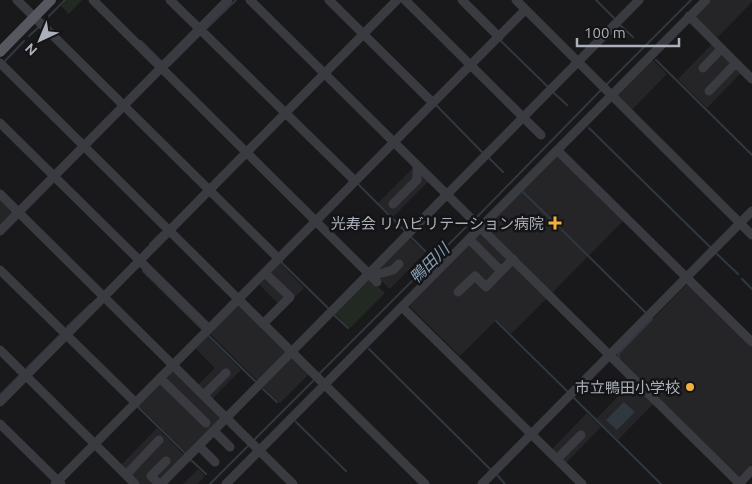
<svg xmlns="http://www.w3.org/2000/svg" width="752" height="484" font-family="Ubuntu,'Noto Sans JP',sans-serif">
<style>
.built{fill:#252528}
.green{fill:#212922}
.water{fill:#2f383f}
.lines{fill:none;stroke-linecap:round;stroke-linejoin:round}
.stream{stroke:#2f383f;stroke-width:2}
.minor{stroke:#3a3b40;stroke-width:9}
.major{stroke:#56585f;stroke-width:10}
.poi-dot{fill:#f0b23c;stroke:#141416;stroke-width:2}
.labels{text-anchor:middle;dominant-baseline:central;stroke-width:5;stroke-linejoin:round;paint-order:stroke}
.poi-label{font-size:15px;fill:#abb0ba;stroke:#141416;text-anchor:end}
.water-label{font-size:16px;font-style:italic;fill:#839eb5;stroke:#141416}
</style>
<rect width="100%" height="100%" fill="#19191b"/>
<!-- built -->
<path class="built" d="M711 0H752V2L717 38 695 16Z
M712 44 741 73 707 108 678 79Z
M652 59 667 74 631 111 616 96Z
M558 154 624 220 552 293 486 227Z
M415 166 429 181 393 217 378 203Z
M0 199 13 212 0 224Z
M478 234H482L547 298 511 334 496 320 460 356 408 305Z
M409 238 425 253 390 289 378 278 376 272Z
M279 262 304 288 268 324 278 304 258 283Z
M686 285H690L752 346V464L740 476H738L659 398 618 440 596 419 637 377 618 358V354Z
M236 304 239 305 285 350V353L258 381 208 332Z
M206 335 241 370 212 399 198 385 215 368 194 347Z
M290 357 294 358 310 373 280 403 262 386Z
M171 370H175L221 419 187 453 137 404Z
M587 413 601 427 566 463 552 449Z
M157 428 185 456 157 484H140L121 465Z
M198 469 205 476 198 484H183Z"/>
<!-- green -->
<path class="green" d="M67 0H82L69 14 61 6Z
M370 279 385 293 350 328 334 313Z"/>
<!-- water -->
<path class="water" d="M624 402 635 412 617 430 606 420Z"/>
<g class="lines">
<!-- stream -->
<path class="stream" d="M596 0 615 19
M44 21 65 0
M620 25 633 37
M207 28 236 0
M29 36 40 26
M500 40 548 87
M141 41 162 62
M656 60 752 155
M5 61 24 41
M169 66 200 35
M606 85 691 0
M554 93 567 105
M436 105 483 153
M589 128 710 247
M489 158 503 172
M358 184 405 231
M523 192 560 228
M475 219 601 90
M562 230 645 312
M411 237 425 251
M150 244 162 232
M716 253 738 274
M281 262 329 309
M143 271 202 329
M742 279 752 289
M334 315 348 328
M496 321 567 391
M67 327 91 304
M209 336 255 381
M369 349 490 469
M619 359 618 354 652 319
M27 368 59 336
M319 374 471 222
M263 389 277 402
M0 395 19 376
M574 398 661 484
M138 407 186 454
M296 422 346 471
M254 440 314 380
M191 460 206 474
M497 475 505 484
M210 484 249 445"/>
<!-- minor -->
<path class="minor" d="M17 0 279 259
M93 0 377 282
M170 0 355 181
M250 0 740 484
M329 0 433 103
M405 0 541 135
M462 0 499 37
M516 0 752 235
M689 16 752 79
M0 63 425 484
M703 68 721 49
M709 91 736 63
M0 123 209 329
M557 150 752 342
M0 194 293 484
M393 204 417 180V166
M0 231 228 0
M469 239 501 271
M0 270 136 403
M371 276 393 270 399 264
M458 292 475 276 486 287 513 259
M402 307 582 484
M263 324 290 297 265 273
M0 350 135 484
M160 378 206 423
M204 395 226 373
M0 402 397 0
M0 424 61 484
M214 431 230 447
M199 446 215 462
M557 459 581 435
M126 475 159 440
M55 484 525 10
M159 484 151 476 166 461
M161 484 639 0
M226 484 706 0
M482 484 752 211
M739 484 752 470"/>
<!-- major -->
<path class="major" d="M0 52 51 0"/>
</g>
<!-- markers -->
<g class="poi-dot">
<path d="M552.5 215.5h5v5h5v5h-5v5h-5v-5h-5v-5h5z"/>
<circle cx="690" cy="387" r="5"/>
</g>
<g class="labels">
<!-- poi labels -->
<g class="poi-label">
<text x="544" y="223">光寿会 リハビリテーション病院</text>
<text x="680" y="387">市立鴨田小学校</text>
</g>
<!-- water labels -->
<g class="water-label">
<text transform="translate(429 263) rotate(-45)">鴨田川</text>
</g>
</g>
<!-- north arrow -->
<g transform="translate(40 40) rotate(224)" stroke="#141416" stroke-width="4" paint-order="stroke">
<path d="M0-4L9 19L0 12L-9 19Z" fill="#abb0ba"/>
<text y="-8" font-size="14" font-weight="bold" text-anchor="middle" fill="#abb0ba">N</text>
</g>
<!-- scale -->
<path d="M577 38v8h102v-8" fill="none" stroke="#abb0ba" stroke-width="2.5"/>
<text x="584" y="38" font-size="15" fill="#abb0ba" stroke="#141416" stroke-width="4" paint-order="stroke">100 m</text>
</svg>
